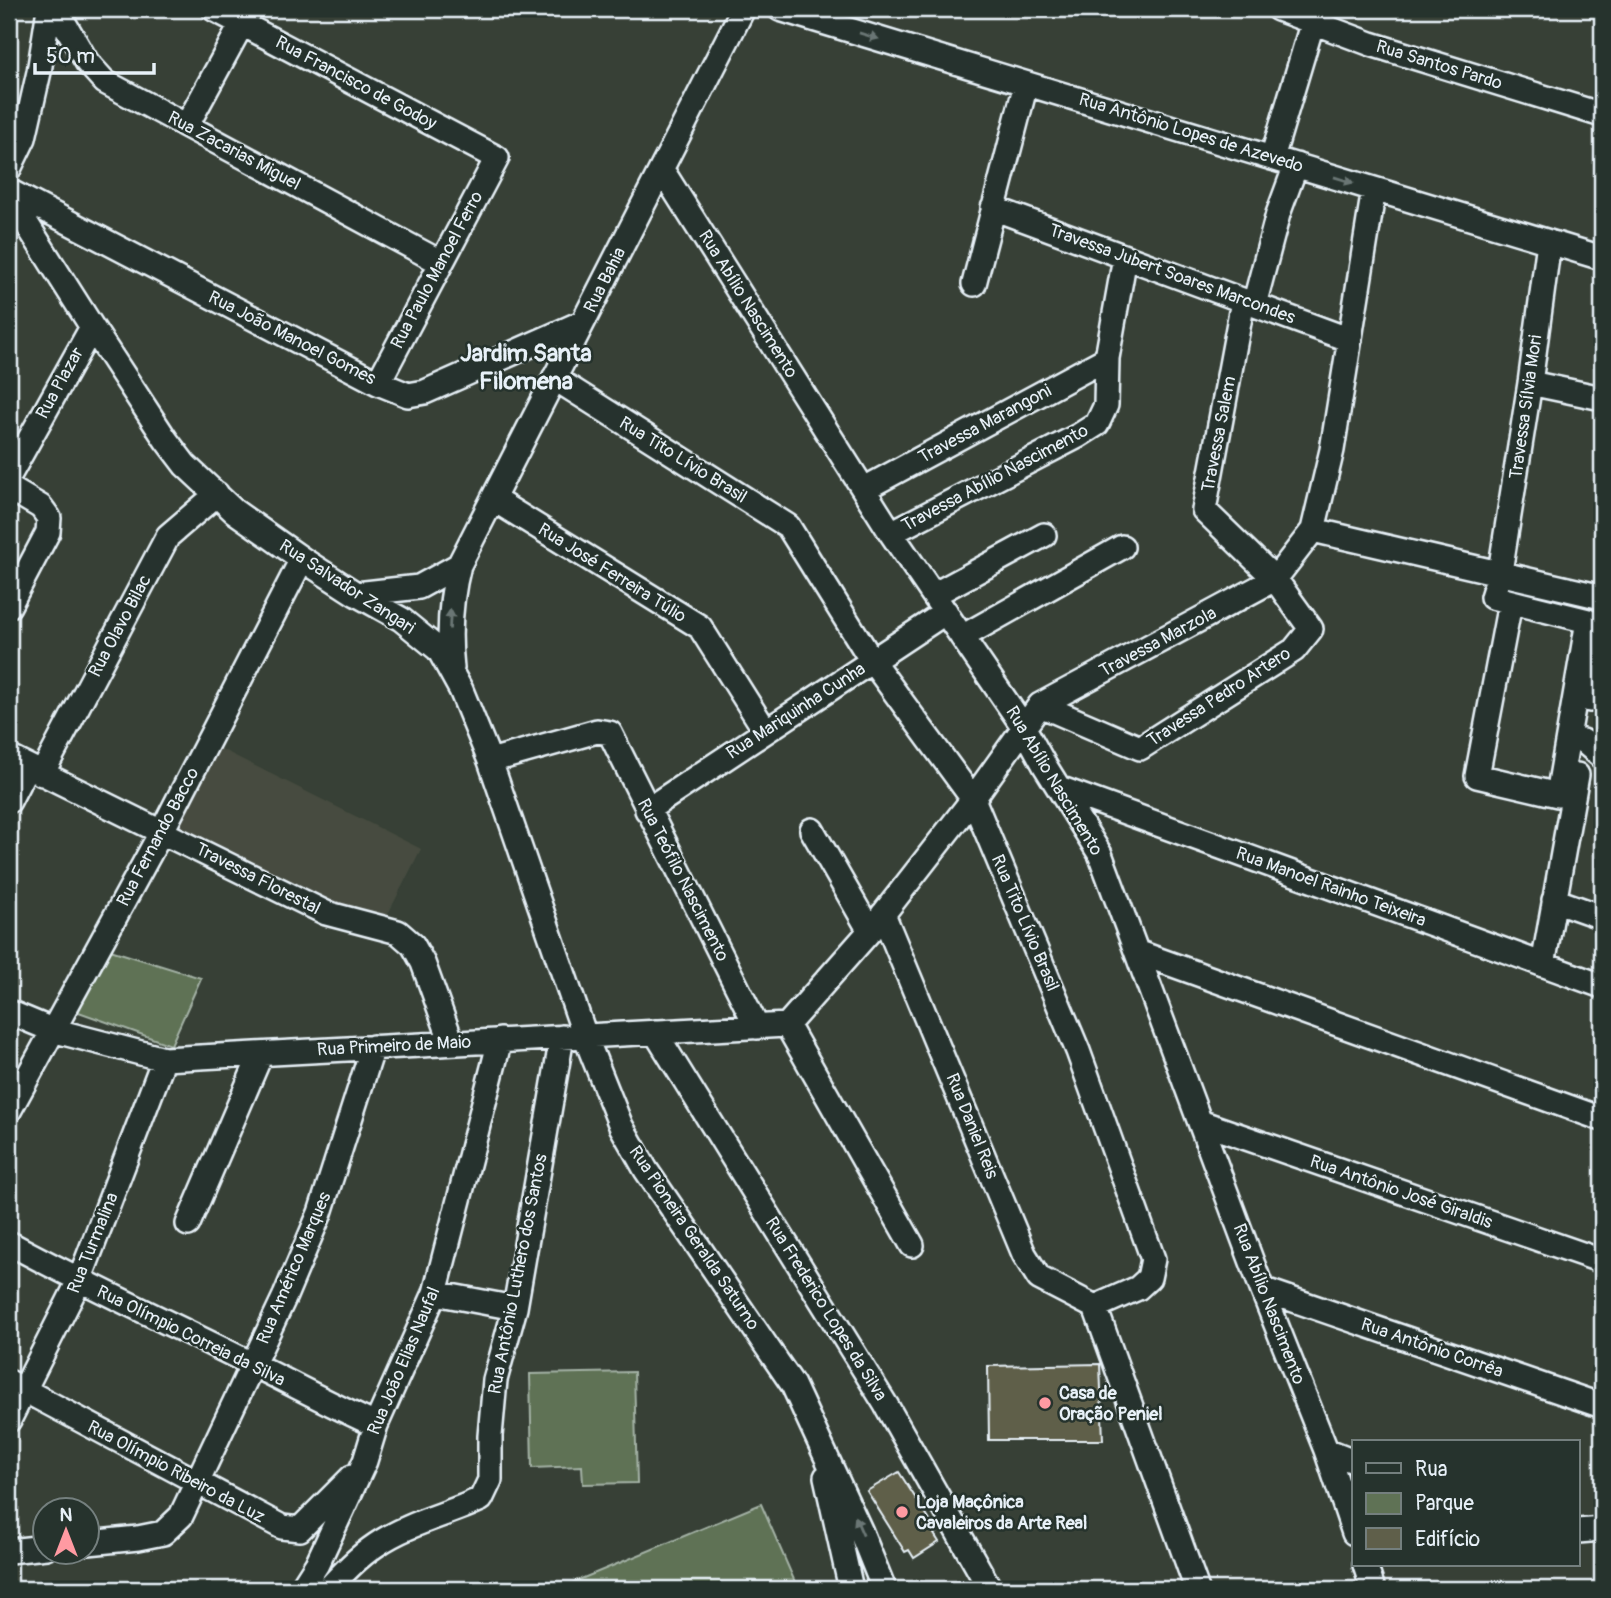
<svg xmlns="http://www.w3.org/2000/svg" width="1611" height="1598" font-family="Pangolin,sans-serif">
<style>
.built{fill:#464c40}
.green{fill:#5f7255;stroke:#a4b2a6;stroke-width:2}
.building{fill:#5f5f4a;stroke:#e8f1f8;stroke-width:2}
.lines{fill:none;stroke-linecap:round;stroke-linejoin:round}
.minor-casing{stroke:#e8f1f8;stroke-width:28}
.minor{stroke:#26332d;stroke-width:23}
.oneway{fill:#6a7674}
.poi-dot{fill:#ff9aa2;stroke:#26332d;stroke-width:2.5}
.labels{text-anchor:middle;dominant-baseline:central;stroke-width:5;stroke-linejoin:round;paint-order:stroke}
.street-label{font-size:18px;fill:#e8f1f8;stroke:#26332d}
.poi-label{font-size:18px;font-weight:bold;fill:#e8f1f8;stroke:#26332d;text-anchor:start}
.district-label{font-size:24px;font-weight:bold;fill:#e8f1f8;stroke:#26332d}
</style>
<rect width="100%" height="100%" fill="#374036"/>
<filter id="ink" filterUnits="userSpaceOnUse"><feTurbulence type="fractalNoise" baseFrequency=".0143" numOctaves="2"/><feDisplacementMap in="SourceGraphic" scale="14" xChannelSelector="R" yChannelSelector="G"/><feConvolveMatrix kernelMatrix="1 2 1 2 8 2 1 2 1" color-interpolation-filters="sRGB"/></filter>
<g filter="url(#ink)">
<!-- built -->
<path class="built" d="M211 744 421 849 387 916 313 898 167 826Z"/>
<!-- green -->
<path class="green" d="M107 949 201 978 171 1045 73 1010Z
M634 1372 637 1483 583 1484 582 1466 532 1468 530 1374Z
M761 1504 798 1589H557Z"/>
<!-- building -->
<path class="building" d="M1100 1364 1103 1440H989L988 1366Z
M899 1472 937 1532 934 1534 939 1542 914 1558 909 1550 905 1552 867 1491Z"/>
<g class="lines">
<defs>
<path id="minor" d="M56 9 87 62 105 82 440 262
M214 9 497 158 378 383
M780 9 1602 258
M1278 9 1371 44 1602 115
M187 125 250 9
M1272 158 1313 21
M9 169 24 138 39 72 49 9
M662 170 891 533 1023 726 1045 766 1100 854 1262 1289 1326 1450 1354 1533
M9 191 378 383 408 395 425 392 583 322
M9 196 92 327 166 440 185 465 234 511 302 559 356 594 401 619 439 650 461 690 490 761 585 1036 621 1126 646 1170 793 1385 861 1532 884 1589
M993 208 1350 340
M974 284 1026 84
M1254 305 1278 214 1296 165
M554 378 788 526 872 661 973 799 1078 1051 1153 1259 1149 1278 1138 1288 1095 1307 1197 1589
M1530 383 1602 398
M9 476 92 327
M9 488 41 507 49 518 48 532 9 606
M864 489 1107 358
M493 499 700 627 765 730
M1313 530 1602 597
M891 533 1078 436 1097 424 1106 405 1107 358 1125 257
M356 594 419 587 459 565
M935 594 1044 535
M1510 603 1477 776 1558 795 1588 621 1492 597 1500 572 1530 383 1549 242
M962 637 1122 547
M452 668C448 632 450 600 459 565L743 9
M1590 700 1602 634
M1040 705 1140 748 1294 650 1311 629 1275 579 1204 510 1243 301
M1583 741 1602 757
M9 757 326 913 398 932 413 945 423 963 452 1043
M490 761 597 731 610 733 757 1027
M42 774 168 536 217 494
M1059 788 1602 986
M9 801 27 766
M647 810 946 612
M812 830 870 931
M1554 900 1602 917
M883 914 1024 1254 1039 1278 1095 1307
M1137 952 1602 1119
M1543 965 1577 775
M9 1012 52 1030 164 1059 787 1025
M787 1025 870 931 973 799 1040 705 1275 579 1313 530 1332 450 1374 189
M787 1025 912 1245
M655 1032 886 1405 990 1589
M9 1111 162 831 302 559
M1200 1122 1602 1261
M188 1224 261 1054
M9 1243C88 1286 170 1323 252 1364 293 1384 333 1406 376 1425
M1262 1289 1602 1406
M435 1293 515 1308
M9 1382 282 1527 300 1529 352 1477
M9 1420 79 1281 164 1059
M1326 1450 1354 1461
M826 1477 851 1589
M1578 1531 1602 1529
M88 1543 138 1538 163 1533 181 1516 285 1296 320 1213 373 1047
M9 1551 46 1547
M1365 1565 1373 1589
M301 1589 317 1564 365 1461 376 1425 435 1293 500 1040
M328 1589C343 1573 358 1557 376 1545 408 1523 447 1515 481 1499L490 1480V1436L495 1380 515 1308 562 1037"/>
</defs>
<!-- minor casing -->
<use href="#minor" class="minor-casing"/>
<!-- minor -->
<use href="#minor" class="minor"/>
</g>
<!-- one-way arrows -->
<defs><path id="oneway-solid" d="M-6-.8H1V-3.2L6.5 0L1 3.2V.8H-6Z" transform="scale(1.75)"/></defs>
<g class="oneway">
<use href="#oneway-solid" transform="translate(869 36) rotate(17)"/>
<use href="#oneway-solid" transform="translate(1344 180) rotate(17)"/>
<use href="#oneway-solid" transform="translate(450 619) rotate(-87)"/>
<use href="#oneway-solid" transform="translate(859 1526) rotate(-114)"/>
</g>
</g>
<!-- markers -->
<g class="poi-dot">
<circle cx="1045" cy="1403" r="7"/>
<circle cx="902" cy="1512" r="7"/>
</g>
<g class="labels">
<!-- street labels -->
<g class="street-label">
<text transform="translate(1439 65) rotate(17)">Rua Santos Pardo</text>
<text transform="translate(356 83) rotate(28)">Rua Francisco de Godoy</text>
<text transform="translate(1191 133) rotate(17)">Rua Antônio Lopes de Azevedo</text>
<text transform="translate(234 151) rotate(28)">Rua Zacarias Miguel</text>
<text transform="translate(437 270) rotate(-62)">Rua Paulo Manoel Ferro</text>
<text transform="translate(1172 274) rotate(20)">Travessa Jubert Soares Marcondes</text>
<text transform="translate(605 280) rotate(-63)">Rua Bahia</text>
<text transform="translate(748 304) rotate(58)">Rua Abílio Nascimento</text>
<text transform="translate(292 338) rotate(27)">Rua João Manoel Gomes</text>
<text transform="translate(60 383) rotate(-61)">Rua Plazar</text>
<text transform="translate(1526 407) rotate(-82)">Travessa Sílvia Mori</text>
<text transform="translate(985 424) rotate(-28)">Travessa Marangoni</text>
<text transform="translate(1219 434) rotate(-79)">Travessa Salem</text>
<text transform="translate(683 460) rotate(32)">Rua Tito Lívio Brasil</text>
<text transform="translate(995 478) rotate(-28)">Travessa Abílio Nascimento</text>
<text transform="translate(612 573) rotate(32)">Rua José Ferreira Túlio</text>
<text transform="translate(347 587) rotate(33)">Rua Salvador Zangari</text>
<text transform="translate(120 626) rotate(-62)">Rua Olavo Bilac</text>
<text transform="translate(1158 642) rotate(-28)">Travessa Marzola</text>
<text transform="translate(1219 697) rotate(-33)">Travessa Pedro Artero</text>
<text transform="translate(796 711) rotate(-33)">Rua Mariquinha Cunha</text>
<text transform="translate(1054 781) rotate(59)">Rua Abílio Nascimento</text>
<text transform="translate(158 837) rotate(-62)">Rua Fernando Bacco</text>
<text transform="translate(258 879) rotate(27)">Travessa Florestal</text>
<text transform="translate(683 880) rotate(63)">Rua Teófilo Nascimento</text>
<text transform="translate(1331 887) rotate(20)">Rua Manoel Rainho Teixeira</text>
<text transform="translate(1025 923) rotate(67)">Rua Tito Lívio Brasil</text>
<text transform="translate(394 1046) rotate(-3)">Rua Primeiro de Maio</text>
<text transform="translate(972 1126) rotate(68)">Rua Daniel Reis</text>
<text transform="translate(1401 1192) rotate(19)">Rua Antônio José Giraldis</text>
<text transform="translate(694 1238) rotate(56)">Rua Pioneira Geralda Saturno</text>
<text transform="translate(93 1243) rotate(-68)">Rua Turmalina</text>
<text transform="translate(294 1268) rotate(-67)">Rua Américo Marques</text>
<text transform="translate(518 1274) rotate(-79)">Rua Antônio Luthero dos Santos</text>
<text transform="translate(1269 1304) rotate(69)">Rua Abílio Nascimento</text>
<text transform="translate(826 1309) rotate(58)">Rua Frederico Lopes da Silva</text>
<text transform="translate(191 1336) rotate(26)">Rua Olímpio Correia da Silva</text>
<text transform="translate(1432 1348) rotate(19)">Rua Antônio Corrêa</text>
<text transform="translate(404 1361) rotate(-67)">Rua João Elias Naufal</text>
<text transform="translate(176 1472) rotate(28)">Rua Olímpio Ribeiro da Luz</text>
</g>
<!-- poi labels -->
<g class="poi-label">
<text x="1059" y="1393">Casa de<tspan x="1059" dy="21">Oração Peniel</tspan></text>
<text x="916" y="1502">Loja Maçônica<tspan x="916" dy="21">Cavaleiros da Arte Real</tspan></text>
</g>
<!-- district labels -->
<g class="district-label">
<text x="526" y="353">Jardim Santa<tspan x="526" dy="28">Filomena</tspan></text>
</g>
</g>
<!-- margin -->
<rect width="1611" height="1598" fill="none" stroke="#26332d" stroke-width="35"/>
<rect x="18" y="18" width="1576" height="1563" fill="none" stroke="#e8f1f8" stroke-width="2.5" filter="url(#ink)"/>
<!-- legend -->
<rect x="1352" y="1440" width="228" height="126" fill="#26332d" stroke="#747f7e" stroke-width="2"/>
<rect x="1366" y="1463" width="35" height="10" fill="#26332d" stroke="#747f7e" stroke-width="2"/>
<text x="1415" y="1476" font-size="21" fill="#e8f1f8">Rua</text>
<rect x="1366" y="1493" width="35" height="21" fill="#5f7255" stroke="#747f7e" stroke-width="2"/>
<text x="1415" y="1510" font-size="21" fill="#e8f1f8">Parque</text>
<rect x="1366" y="1528" width="35" height="21" fill="#5f5f4a" stroke="#747f7e" stroke-width="2"/>
<text x="1415" y="1546" font-size="21" fill="#e8f1f8">Edifício</text>
<!-- north arrow -->
<g transform="translate(66 1531)"><circle r="33" fill="#26332d" stroke="#747f7e" stroke-width="2"/>
<path d="M0-5L12 26L0 18L-12 26Z" fill="#ff9aa2"/>
<text y="-10" font-size="19" font-weight="bold" text-anchor="middle" fill="#e8f1f8">N</text>
</g>
<!-- scale -->
<path d="M35 63v10h119v-10" fill="none" stroke="#e8f1f8" stroke-width="3.5"/>
<text x="46" y="63" font-size="21" fill="#e8f1f8" stroke="#26332d" stroke-width="5" paint-order="stroke">50 m</text>
</svg>
